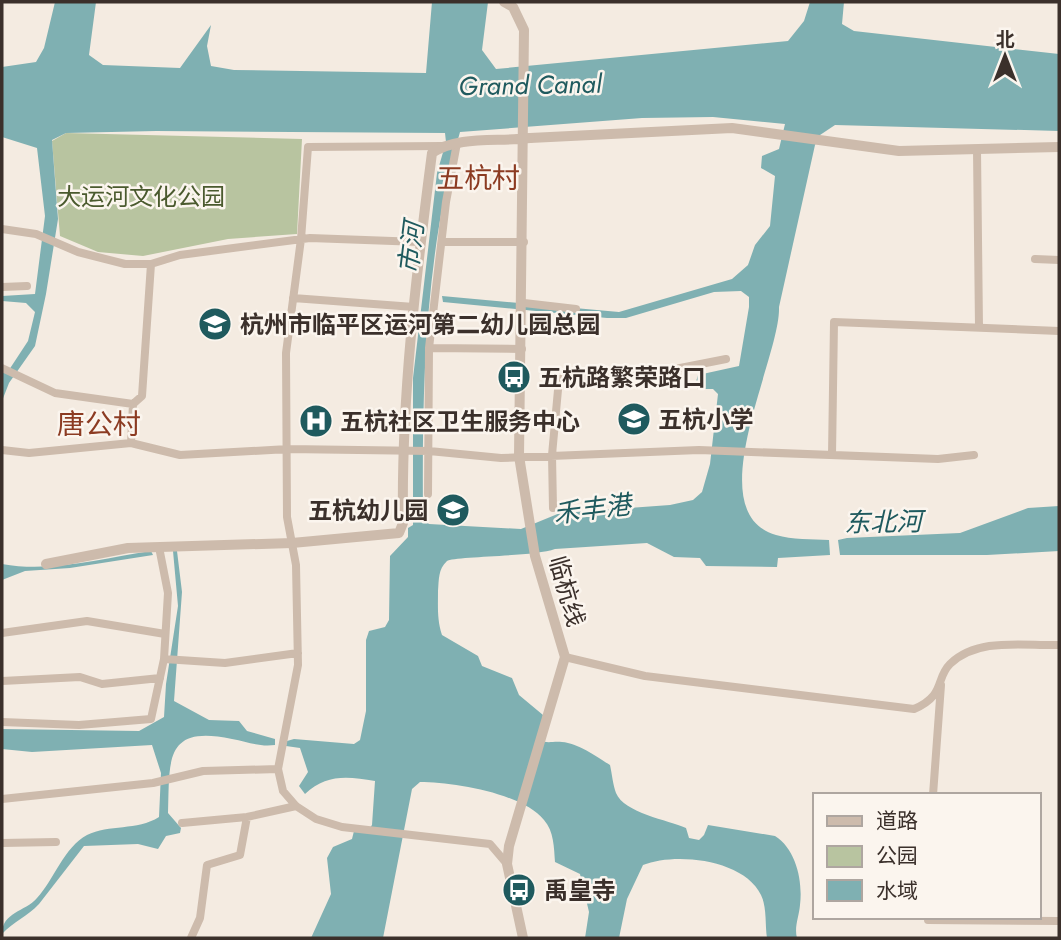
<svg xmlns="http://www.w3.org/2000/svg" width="1061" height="940" font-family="Jost,'Noto Sans SC',sans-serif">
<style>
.green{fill:#b8c4a0}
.water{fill:#7fb0b2;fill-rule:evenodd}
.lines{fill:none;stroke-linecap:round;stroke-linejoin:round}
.minor{stroke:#cdbbac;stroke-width:8}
.tertiary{stroke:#cdbbac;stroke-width:10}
.tertiary-bridge{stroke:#cdbbac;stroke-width:10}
.labels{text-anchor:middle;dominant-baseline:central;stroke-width:5;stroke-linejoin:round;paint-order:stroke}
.park-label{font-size:24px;fill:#4a5a2e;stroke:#fbf5ee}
.poi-label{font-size:24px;font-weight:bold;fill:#3b302b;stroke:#fbf5ee;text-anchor:start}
.street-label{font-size:24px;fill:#3b302b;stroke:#fbf5ee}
.water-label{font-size:26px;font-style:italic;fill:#1f5a5e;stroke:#fbf5ee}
.quarter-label{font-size:28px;fill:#8c3b22;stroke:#fbf5ee}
</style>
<rect width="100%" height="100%" fill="#f4ebe1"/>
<!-- green -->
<path class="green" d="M66 133 302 139 297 234 228 239 143 256 98 252 60 236 52 141Z"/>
<!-- water -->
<path class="water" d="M55 2H96L89 55 103 65 180 68 211 25 207 46 211 66 234 70 426 73 432 2H488L482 50 496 69 788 41 804 21 810 2H844L842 24 854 31 1059 54V131L835 125 820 135 815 145 779 307C781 358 697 512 776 535 792 540 812 539 829 540L830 555 778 558 777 567 706 566 700 558 674 557 647 543 555 549C533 557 454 556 447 561 438 569 439 580 438 591 438 607 437 620 442 635L478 656 482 666 512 678 519 695 543 715 539 740C548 744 552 741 562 742 578 743 597 757 610 765 612 774 613 785 616 793 624 813 668 820 686 828L689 838 699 840 704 835 708 825 775 836C796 849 803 881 800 905 799 917 794 927 797 938H767C765 925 767 907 761 895 744 859 675 852 643 865L627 899 619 938H585L589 912 580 874 555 862C554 848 554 831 544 820 522 793 453 782 420 782L412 789 383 938H311L331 894 327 858 333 847 352 839 354 831 366 833 372 825 375 781C347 776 326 774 305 794L299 786 308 772 300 748 286 746 287 741 294 739 354 744 360 740 366 711V640L369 631 385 627 389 620 390 556 408 537V528L413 525V378L437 173 446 142 445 133 156 131 66 133 52 140 58 219 46 294 35 346 9 383 2 401V371L7 373 28 341 35 312 26 303 2 301V296L35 294 45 216 37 148 2 137V67L36 62 44 48ZM713 117 785 124 779 149 762 156 761 168 775 176 770 226 755 245 748 265 732 279 619 312 442 296 443 302 607 318H626L714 292 741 291 749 297V307L739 366 698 375 695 385 698 389H713L718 394 710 464 702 492 693 500 670 505 560 513 521 529 429 524 423 519C422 390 424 257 460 132L642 118Z
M1059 506V551L987 555H840L838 540 847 538 960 533 1028 508Z
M151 551 153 555 70 568 25 571 2 580V564C51 573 103 558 151 551Z
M173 551H177L182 592 174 701 209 720 239 721 247 731 275 739V745C259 747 248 742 232 739 163 724 170 762 168 813L181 828 180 833 166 836 158 849 138 844 84 846 39 904C27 917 14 921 2 934 2 912 25 912 37 898 54 880 64 847 87 835 109 824 137 831 159 817L161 773 152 745 32 752 2 749V729L139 731 164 717 166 684 178 606Z"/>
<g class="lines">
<!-- minor -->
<path class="minor" d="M442 146 308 147 301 239 286 353 287 517 296 565 298 665 278 769 283 791 296 806 316 819 342 827 490 844 507 864
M977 150 979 327
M2 229 36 234 78 252 125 264H151L180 255 310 238 420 242
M443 242H524
M1035 259 1059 260
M2 287 27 286
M293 298 414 307
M524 303 576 309
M429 348 522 349
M2 368 55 393 133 404 142 396 151 264
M133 404 131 443 180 455 288 449 429 451 501 458 699 450 938 459 974 455
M2 450 29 453 131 443
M832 455 834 322 1059 331
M428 494 429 348 446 202 457 143
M553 508 552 455 559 379 670 370 726 359
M2 633 87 621 165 634
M565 657 645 676 914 709C946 695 935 679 950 664 978 637 1023 646 1059 645
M164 659 225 663 298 653
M2 681 80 677 102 684 160 678
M2 722 79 725 151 719 164 659 168 593 159 547
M933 795 941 685
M2 799 153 783 203 771 278 769
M182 823 247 817 296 806
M2 843 56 842
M928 917V920L1059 921
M191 938 200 918 207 865 240 855 247 817"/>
<!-- tertiary -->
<path class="tertiary" d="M504 2 513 7 524 30 519 456 535 556 565 657 509 846 507 864 523 938
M530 138 732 128 899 151 1059 147
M46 564 128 548 292 543 399 533 403 523C401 399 416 276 432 153 455 137 491 141 518 139"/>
<!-- tertiary-bridge -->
<path class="tertiary-bridge" d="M518 139 530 138"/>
</g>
<!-- icons -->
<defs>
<symbol id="school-disc" viewBox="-11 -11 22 22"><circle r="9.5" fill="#1f5a5e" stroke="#fbf5ee"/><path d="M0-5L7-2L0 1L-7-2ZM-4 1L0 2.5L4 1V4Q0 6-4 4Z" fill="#fff"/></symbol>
<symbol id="bus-disc" viewBox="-11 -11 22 22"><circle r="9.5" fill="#1f5a5e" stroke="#fbf5ee"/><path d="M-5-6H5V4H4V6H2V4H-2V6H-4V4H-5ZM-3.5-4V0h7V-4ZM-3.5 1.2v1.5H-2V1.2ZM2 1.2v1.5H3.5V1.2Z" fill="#fff"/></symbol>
<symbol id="hospital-disc" viewBox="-11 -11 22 22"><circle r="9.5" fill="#1f5a5e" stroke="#fbf5ee"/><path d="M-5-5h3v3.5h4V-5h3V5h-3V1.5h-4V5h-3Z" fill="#fff"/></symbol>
</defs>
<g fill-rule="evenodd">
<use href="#school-disc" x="196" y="305" width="38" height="38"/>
<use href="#bus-disc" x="495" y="358" width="38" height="38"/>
<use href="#school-disc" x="615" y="400" width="38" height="38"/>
<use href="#hospital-disc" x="297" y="402" width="38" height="38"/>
<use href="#school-disc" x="434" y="491" width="38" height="38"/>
<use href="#bus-disc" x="500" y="871" width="38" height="38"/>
</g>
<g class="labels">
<!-- park labels -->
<g class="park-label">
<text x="141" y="196">大运河文化公园</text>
</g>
<!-- poi labels -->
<g class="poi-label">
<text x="240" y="324">杭州市临平区运河第二幼儿园总园</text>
<text x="538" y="377">五杭路繁荣路口</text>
<text x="658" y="419">五杭小学</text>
<text x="340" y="421">五杭社区卫生服务中心</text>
<text x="428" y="510" text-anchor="end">五杭幼儿园</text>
<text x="544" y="890">禹皇寺</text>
</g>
<!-- street labels -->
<g class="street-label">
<text transform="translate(567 591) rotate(74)">临杭线</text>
</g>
<!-- water labels -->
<g class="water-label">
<text transform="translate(530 85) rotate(-1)">Grand Canal</text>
<text transform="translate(411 248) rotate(-83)">市河</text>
<text transform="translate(592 509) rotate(-7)">禾丰港</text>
<text transform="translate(883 522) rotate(-1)">东北河</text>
</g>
<!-- quarter labels -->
<g class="quarter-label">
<text x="478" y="178">五杭村</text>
<text x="99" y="424">唐公村</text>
</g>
</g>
<!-- border -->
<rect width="1061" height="940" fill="none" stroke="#3b302b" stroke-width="7"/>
<!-- legend -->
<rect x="813" y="793" width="228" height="126" fill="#fbf5ee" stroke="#aea6a0" stroke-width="2"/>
<rect x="827" y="816" width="35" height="10" fill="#cdbbac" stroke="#aea6a0" stroke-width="2"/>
<text x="876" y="828" font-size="21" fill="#3b302b">道路</text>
<rect x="827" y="846" width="35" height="21" fill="#b8c4a0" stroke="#aea6a0" stroke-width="2"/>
<text x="876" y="863" font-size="21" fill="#3b302b">公园</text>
<rect x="827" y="880" width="35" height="21" fill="#7fb0b2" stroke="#aea6a0" stroke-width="2"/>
<text x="876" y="898" font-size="21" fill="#3b302b">水域</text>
<!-- north arrow -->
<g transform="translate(1005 56)" stroke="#fbf5ee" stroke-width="5" paint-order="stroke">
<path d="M0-5L12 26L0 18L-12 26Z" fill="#3b302b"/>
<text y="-10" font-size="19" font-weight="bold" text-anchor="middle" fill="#3b302b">北</text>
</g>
</svg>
